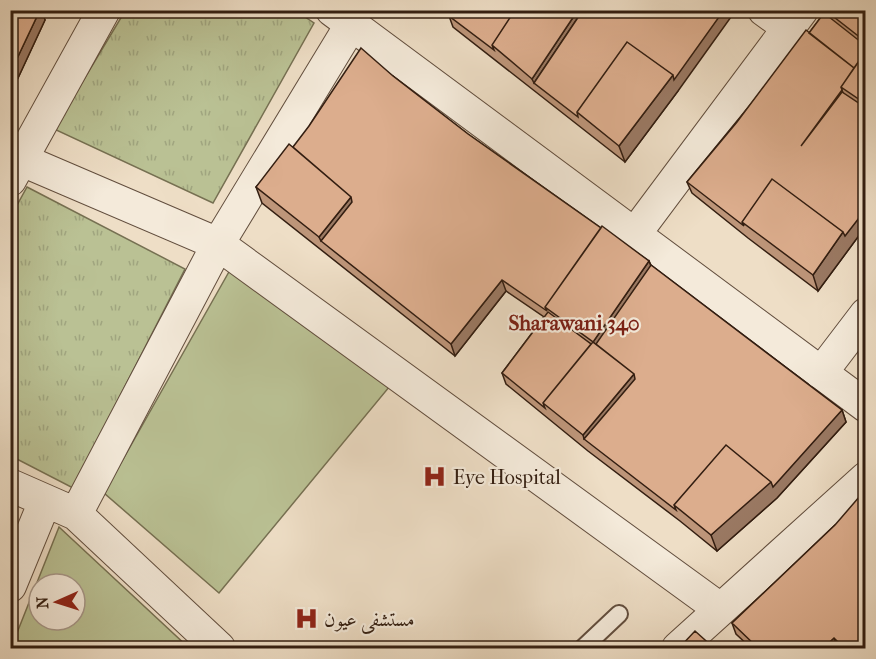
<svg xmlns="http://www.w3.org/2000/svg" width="876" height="659" font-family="'IM FELL French Canon',Amiri,serif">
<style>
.grass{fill:#bac194;stroke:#767052;stroke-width:1.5;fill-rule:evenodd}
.park{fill:url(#park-tufts);stroke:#767052;stroke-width:1.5}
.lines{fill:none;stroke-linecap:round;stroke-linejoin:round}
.service-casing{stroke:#624e3e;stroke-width:20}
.minor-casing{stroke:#624e3e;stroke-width:34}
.service{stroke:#f4eada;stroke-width:16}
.minor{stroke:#f4eada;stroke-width:32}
.wall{fill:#bd9579;stroke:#331e11;stroke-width:1.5}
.shaded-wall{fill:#9a7963;stroke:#331e11;stroke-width:1.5}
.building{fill:#dcad8d;stroke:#331e11;stroke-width:1.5}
.labels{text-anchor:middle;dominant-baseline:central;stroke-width:4.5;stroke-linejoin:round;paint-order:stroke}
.poi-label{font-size:20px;fill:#331e11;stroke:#f4eada;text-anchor:start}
.neighbourhood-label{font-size:21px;font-weight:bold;fill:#7a1f14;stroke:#f4eada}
</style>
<defs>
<pattern id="park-tufts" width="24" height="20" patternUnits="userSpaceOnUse" patternTransform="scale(1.5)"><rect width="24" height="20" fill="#bac194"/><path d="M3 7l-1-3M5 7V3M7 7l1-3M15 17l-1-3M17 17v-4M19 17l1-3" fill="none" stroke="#a0a57f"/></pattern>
</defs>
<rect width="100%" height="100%" fill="#eedec6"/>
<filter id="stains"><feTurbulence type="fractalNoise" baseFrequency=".00333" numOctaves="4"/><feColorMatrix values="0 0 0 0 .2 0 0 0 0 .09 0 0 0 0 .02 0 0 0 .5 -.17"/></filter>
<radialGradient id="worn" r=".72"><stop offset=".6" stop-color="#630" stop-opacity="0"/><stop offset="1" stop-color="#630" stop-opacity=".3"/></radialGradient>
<!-- grass -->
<path class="grass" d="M230 270 390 386 219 593 104 493Z
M59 527 189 648H11ZM39 584H75V620H39Z"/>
<!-- park -->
<path class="park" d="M125 11H296L314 23 213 203 54 129Z
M27 187 185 269 73 488 11 456 10 218Z"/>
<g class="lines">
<defs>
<path id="service" d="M583 648 619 614"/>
<path id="minor" d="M332 10 866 406
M764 10 789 28
M22 160 218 244 720 609
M10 180 104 10
M634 235 802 10
M821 373 866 314
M10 485 76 514 219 648
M76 514 218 244 351 25
M10 586 45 501
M678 648 866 478"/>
</defs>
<!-- service casing -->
<use href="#service" class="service-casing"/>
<!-- minor casing -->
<use href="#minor" class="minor-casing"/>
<!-- service -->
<use href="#service" class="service"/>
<!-- minor -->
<use href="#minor" class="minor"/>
</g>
<!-- wall -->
<path class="wall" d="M10 10 45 20 18 78 16 77 10 88Z
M823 10H866V226L818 291 748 238 692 193 687 182 809 33 824 13Z
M449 16 678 91 625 162 453 27Z
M393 76 468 134 601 228 649 261 651 265 842 410 846 422 777 498 717 551 680 521 588 451 506 384 502 373 544 317 506 291 455 356 262 203 256 187 293 147Z
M835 525 866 648H751L736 634 732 623Z"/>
<!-- shaded-wall -->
<path class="shaded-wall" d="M40 10H42L45 20 18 78 13 67Z
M578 10H583L534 83 532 79Z
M724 10H736L678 91 625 162 619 146 673 75Z
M12 66 16 77 10 88V69Z
M842 90 846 101 801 146Z
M351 197 356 213 321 241 319 237Z
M866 209V226L818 291 813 275 843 232Z
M649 261 655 277 602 352 593 342Z
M502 280 506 291 455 356 451 344Z
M634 374 640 390 584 439 583 435Z
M842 410 846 422 777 498 717 551 711 535Z
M834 638 838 648H823Z"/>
<!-- building -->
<path class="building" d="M10 10H40L13 67 12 66 10 69Z
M453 10H515L492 45 494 50 449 16Z
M515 10H578L532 79 492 45Z
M583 10H724L674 80 673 75 627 42 577 112 578 117 534 83Z
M825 10H866V42Z
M824 13 866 46V51L854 68 809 33Z
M806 30 854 68 841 87 842 90 801 146 842 92 866 108V209L845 236 843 232 772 179 742 222 744 226 687 182 737 122Z
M627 42 673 75 619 146 577 112Z
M361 48 393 76 468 134 601 228 545 307 547 311 502 280 451 344 321 241 352 202 351 197 293 147 309 126Z
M866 51V104L841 87Z
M289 144 351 197 319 237 256 187Z
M772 179 843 232 813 275 742 222Z
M602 226 649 261 593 342 634 374 583 435 543 403 593 342 545 307Z
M651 265 842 410 773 487 771 482 726 445 674 505 676 510 584 439 635 379 634 374 596 344Z
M548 312 591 344 543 403 545 408 502 373Z
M726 445 771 482 711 535 674 505Z
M866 489V648H844L834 638 823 648H758L732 623 835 525Z
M695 631 714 648H679Z"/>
<!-- icons -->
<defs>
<symbol id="hospital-bare" viewBox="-9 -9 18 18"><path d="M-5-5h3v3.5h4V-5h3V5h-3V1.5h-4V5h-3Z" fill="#8f2418" stroke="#f4eada" stroke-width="2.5" paint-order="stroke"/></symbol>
</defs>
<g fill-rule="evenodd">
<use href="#hospital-bare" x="418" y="460" width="33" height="33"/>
<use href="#hospital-bare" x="290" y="602" width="33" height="33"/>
</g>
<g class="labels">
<!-- poi labels -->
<g class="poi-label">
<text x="453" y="477">Eye Hospital</text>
<text x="324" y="619">مستشفى عيون</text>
</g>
<!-- neighbourhood labels -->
<g class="neighbourhood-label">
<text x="574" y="323">Sharawani 340</text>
</g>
</g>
<!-- margin -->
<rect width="876" height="659" fill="none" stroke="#eedec6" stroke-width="36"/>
<rect x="12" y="12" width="852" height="635" fill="none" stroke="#331e11" stroke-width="3"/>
<rect x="18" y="18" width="840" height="623" fill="none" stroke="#331e11" stroke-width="1.5"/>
<!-- north arrow -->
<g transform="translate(57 602) rotate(267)"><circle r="28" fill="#f4eada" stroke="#a7988a" stroke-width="1.5"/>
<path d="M0-4.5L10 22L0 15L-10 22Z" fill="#8f2418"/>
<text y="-9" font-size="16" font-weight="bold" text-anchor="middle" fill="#331e11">N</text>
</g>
<rect width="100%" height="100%" filter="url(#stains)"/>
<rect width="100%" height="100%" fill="url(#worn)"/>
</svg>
